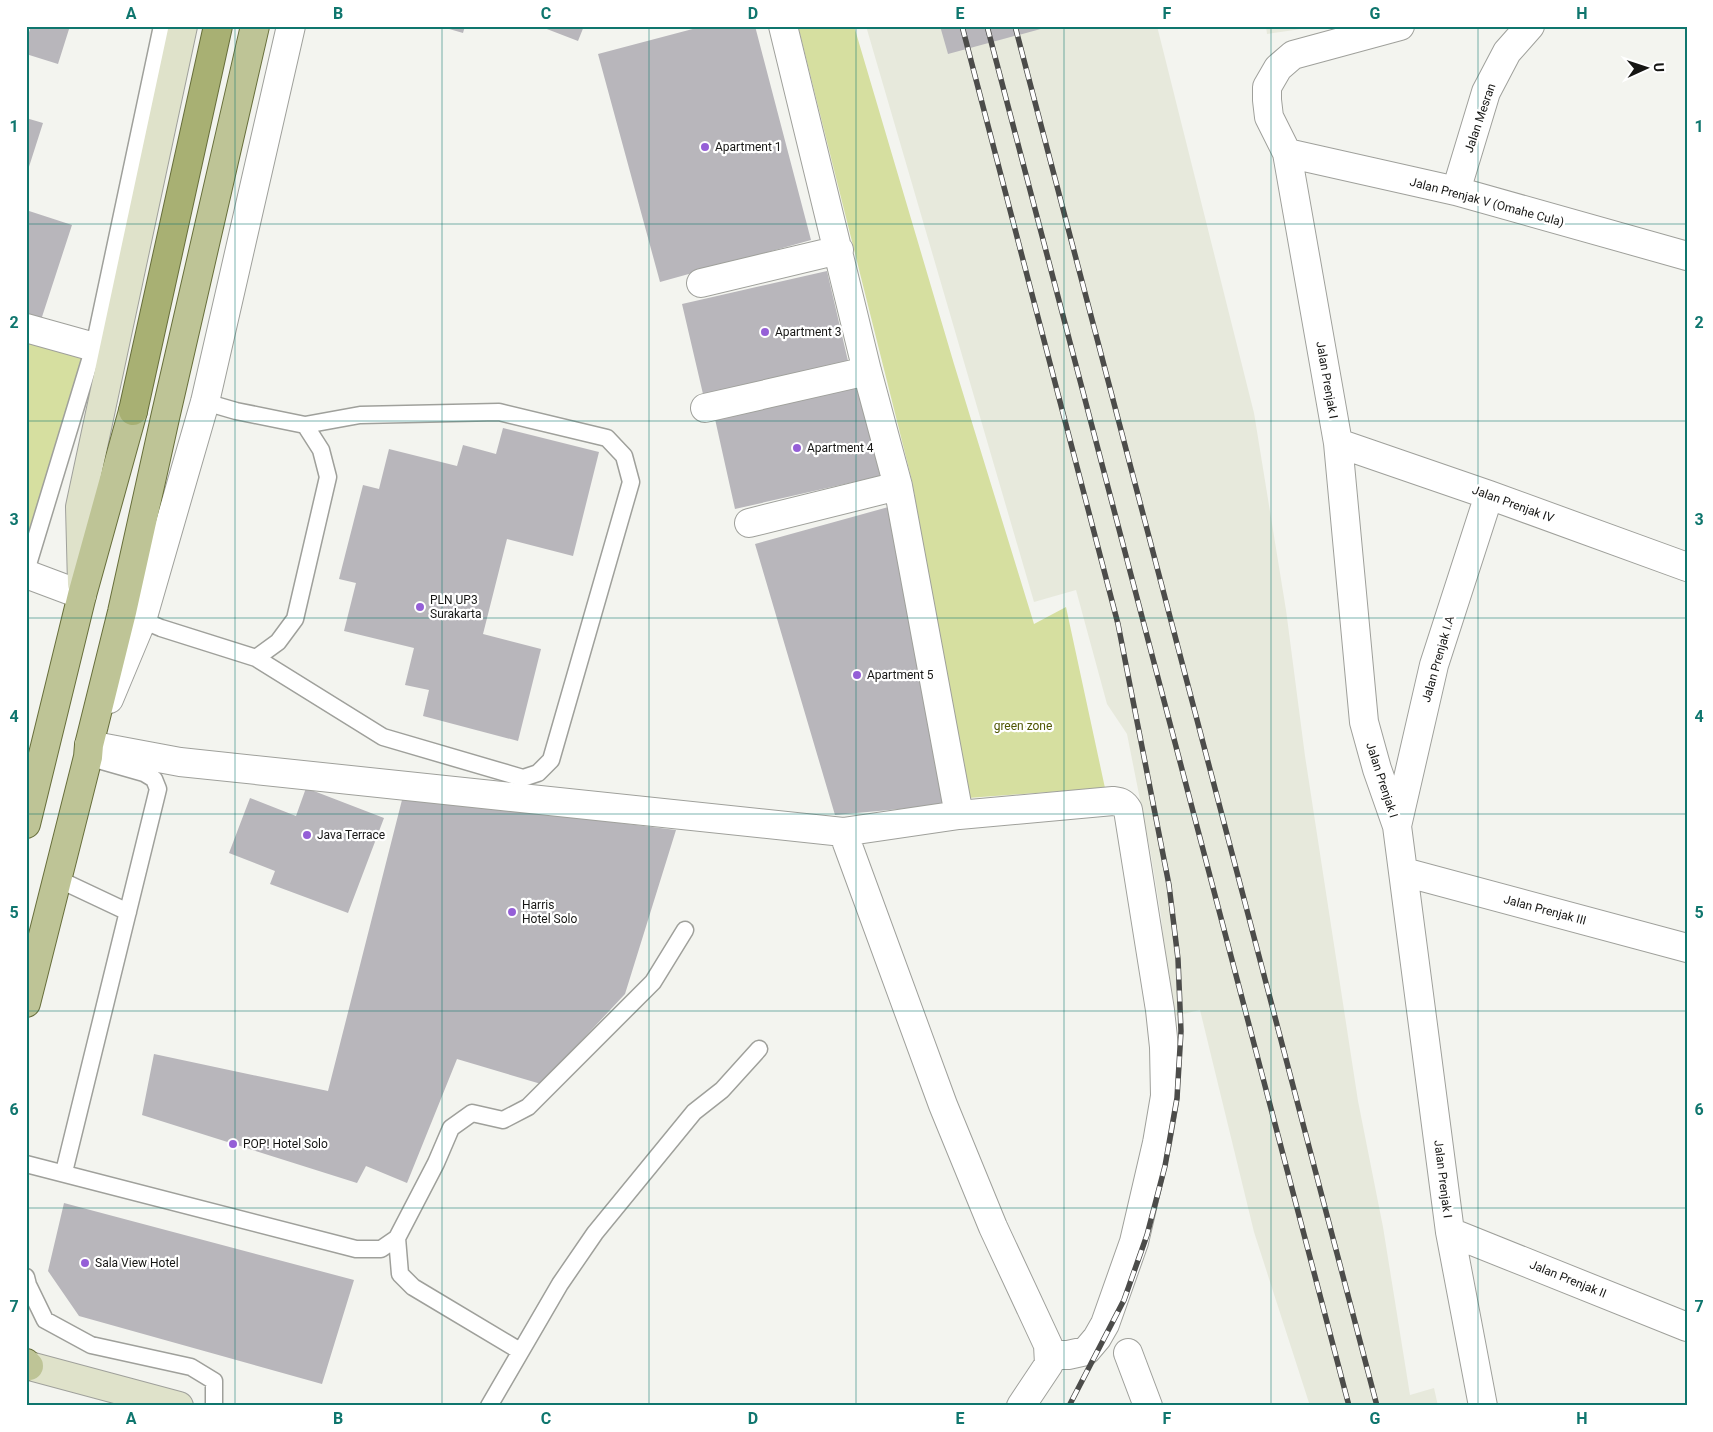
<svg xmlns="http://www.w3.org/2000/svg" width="1713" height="1432" font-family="Roboto,sans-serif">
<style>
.built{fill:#e7e9dc}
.green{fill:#d6dfa0}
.building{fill:#b8b6bb}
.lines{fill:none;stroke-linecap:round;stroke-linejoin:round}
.service-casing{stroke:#9fa09b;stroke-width:19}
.minor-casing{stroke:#9fa09b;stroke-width:30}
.tertiary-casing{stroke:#9fa09b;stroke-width:30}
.secondary-casing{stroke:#9fa09b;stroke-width:30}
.primary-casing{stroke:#676e3b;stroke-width:30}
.trunk-casing{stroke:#676e3b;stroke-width:30}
.service{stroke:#fff;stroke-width:16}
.minor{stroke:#fff;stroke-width:28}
.tertiary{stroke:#fff;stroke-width:28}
.secondary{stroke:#dfe2ca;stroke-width:28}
.primary{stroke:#bec496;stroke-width:28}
.trunk{stroke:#a8b073;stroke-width:28}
.rail-casing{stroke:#4c4c4a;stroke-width:5.5}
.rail{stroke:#fff;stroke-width:4;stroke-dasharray:11;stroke-linecap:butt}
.grid{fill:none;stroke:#0f766e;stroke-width:1;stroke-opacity:0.55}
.poi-dot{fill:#955fd7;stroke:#fff;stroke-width:2}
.labels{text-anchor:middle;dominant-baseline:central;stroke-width:4.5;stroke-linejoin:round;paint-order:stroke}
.street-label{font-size:12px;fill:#161614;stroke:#fff}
.poi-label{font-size:12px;fill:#161614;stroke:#fff;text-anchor:start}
.park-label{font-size:12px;fill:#4f5603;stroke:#fff}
.neatline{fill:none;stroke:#0f766e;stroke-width:2}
.grid-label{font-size:16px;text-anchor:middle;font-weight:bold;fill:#0f766e}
</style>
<rect width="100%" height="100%" fill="#f3f4ef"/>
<!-- built -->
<path class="built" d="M866 26H1157L1254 413 1286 610 1305 756 1358 1101 1383 1227 1410 1395 1434 1388 1438 1406H1310L1254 1232 1200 1010 1170 1017 1161 916 1151 855 1127 734 1107 704 1076 590 1034 602Z
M1266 26H1322L1267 34Z"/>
<!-- green -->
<path class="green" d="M798 26H854L954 364 1034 624 1066 607 1105 788 968 798 912 481Z
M26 339 81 356V387L26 549Z"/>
<!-- building -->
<path class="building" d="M31 26H70L58 64 26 54V42Z
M439 26H465L463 33Z
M539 26H584L578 41Z
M704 26H755L811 240 660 282 598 54Z
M940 26H1048V27L948 54Z
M26 118 43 123 27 173H26Z
M26 210 72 225 41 320 26 315Z
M827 271 848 361 703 394 682 304Z
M860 386 880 476 735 509 715 419Z
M503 428 599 452 573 556 507 539 483 634 541 649 518 741 423 716 429 690 405 685 414 648 344 631 356 583 339 579 363 485 379 489 389 449 457 466 463 445 496 454Z
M892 506 943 805 835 815 755 544Z
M306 788 384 818 348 913 270 884 275 871 229 853 250 798 296 816Z
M403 796 676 830 625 994 541 1084 457 1059 407 1183 366 1166 357 1183 142 1115 154 1054 328 1091Z
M64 1203 354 1280 322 1384 79 1316 48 1271Z"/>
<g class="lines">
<defs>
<path id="service" d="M26 571 94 347 162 26
M142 620 161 628 256 658 383 737 523 778 538 773 551 760 631 482 624 456 607 438 499 412 360 415 305 425 236 411 205 402
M256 658 278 642 295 619 328 477 321 450 305 425
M58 879 128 912
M26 1164 356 1249H381L397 1238 436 1163 451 1128 472 1113 503 1120 528 1107 653 982 685 930
M64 1172 158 789 154 779 144 773 88 757
M397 1238 400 1274 413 1287 520 1351
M26 1277 28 1285 45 1320 91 1345 191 1367 214 1381V1406
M489 1406 560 1284 595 1233 694 1112 722 1090 759 1049"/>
<path id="minor" d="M783 26 867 371 898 486 959 815
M1400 26 1293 55 1278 68 1267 87V100L1269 117 1287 153 1338 443 1364 722 1377 769 1397 826 1450 1232 1483 1406
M1287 153 1456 191 1687 256
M1456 191 1486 92 1507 52 1530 26
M701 283 839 250
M26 328 112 352
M705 408 867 371
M1338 443 1489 495 1687 567
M749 523 898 486
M26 574 82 595
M89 745 180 762 843 832 959 815 1113 801C1121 802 1124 803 1128 810L1160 1010 1164 1047 1165 1096 1157 1143 1134 1242 1105 1324 1097 1338 1086 1351 1068 1355H1049
M1397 826 1434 665 1489 495
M843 832 943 1105 993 1227 1048 1345 1049 1364 1021 1406
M1404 872 1687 948
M1450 1232 1687 1327
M1128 1353 1148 1406"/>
<path id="tertiary" d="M109 699 142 620 205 402 291 26"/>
<path id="secondary" d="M82 584 80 507 183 26
M26 1365 179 1406"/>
<path id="primary" d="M26 824 82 595 133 411
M26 1003 88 757 89 745 122 612 165 418 255 26
M26 1363 29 1366"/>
<path id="trunk" d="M133 411 218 26"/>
</defs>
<!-- service casing -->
<use href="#service" class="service-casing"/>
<!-- minor casing -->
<use href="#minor" class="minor-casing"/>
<!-- tertiary casing -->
<use href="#tertiary" class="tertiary-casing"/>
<!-- secondary casing -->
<use href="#secondary" class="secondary-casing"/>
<!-- primary casing -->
<use href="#primary" class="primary-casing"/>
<!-- trunk casing -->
<use href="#trunk" class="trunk-casing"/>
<!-- service -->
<use href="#service" class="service"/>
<!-- minor -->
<use href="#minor" class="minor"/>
<!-- tertiary -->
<use href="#tertiary" class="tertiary"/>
<!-- secondary -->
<use href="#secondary" class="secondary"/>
<!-- primary -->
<use href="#primary" class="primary"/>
<!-- trunk -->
<use href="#trunk" class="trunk"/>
<defs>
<path id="rail" d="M962 26 1118 624 1169 885 1178 959 1181 1031 1177 1098 1165 1166 1147 1235 1124 1300 1069 1406
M987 26 1349 1406
M1015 26 1377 1406"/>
</defs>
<!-- rail casing -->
<use href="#rail" class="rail-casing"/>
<!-- rail -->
<use href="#rail" class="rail"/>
</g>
<!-- grid -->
<path class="grid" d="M235 26V1406M442 26V1406M649 26V1406M856 26V1406M1064 26V1406M1271 26V1406M1478 26V1406M26 224H1687M26 421H1687M26 618H1687M26 814H1687M26 1011H1687M26 1208H1687"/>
<!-- markers -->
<g class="poi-dot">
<circle cx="705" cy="147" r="5"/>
<circle cx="765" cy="332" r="5"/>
<circle cx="797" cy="448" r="5"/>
<circle cx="420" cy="607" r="5"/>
<circle cx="857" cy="675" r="5"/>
<circle cx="307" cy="835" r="5"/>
<circle cx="512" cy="912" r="5"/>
<circle cx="233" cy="1144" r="5"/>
<circle cx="85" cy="1263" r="5"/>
</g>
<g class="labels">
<!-- street labels -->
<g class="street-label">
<text transform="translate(1480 118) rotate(-71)">Jalan Mesran</text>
<text transform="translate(1487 202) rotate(15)">Jalan Prenjak V (Omahe Cula)</text>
<text transform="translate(1327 380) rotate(80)">Jalan Prenjak I</text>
<text transform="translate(1513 504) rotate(20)">Jalan Prenjak IV</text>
<text transform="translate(1438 659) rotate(-74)">Jalan Prenjak I.A</text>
<text transform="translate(1382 780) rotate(72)">Jalan Prenjak I</text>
<text transform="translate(1545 910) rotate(15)">Jalan Prenjak III</text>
<text transform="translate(1443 1179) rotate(83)">Jalan Prenjak I</text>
<text transform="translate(1568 1279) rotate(22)">Jalan Prenjak II</text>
</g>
<!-- poi labels -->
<g class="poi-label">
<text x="715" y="147">Apartment 1</text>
<text x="775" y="332">Apartment 3</text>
<text x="807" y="448">Apartment 4</text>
<text x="430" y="600">PLN UP3<tspan x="430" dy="14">Surakarta</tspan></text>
<text x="867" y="675">Apartment 5</text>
<text x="317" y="835">Java Terrace</text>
<text x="522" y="905">Harris<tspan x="522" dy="14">Hotel Solo</tspan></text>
<text x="243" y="1144">POP! Hotel Solo</text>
<text x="95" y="1263">Sala View Hotel</text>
</g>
<!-- park labels -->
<g class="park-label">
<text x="1023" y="726">green zone</text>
</g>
</g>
<!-- border -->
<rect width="1713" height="1432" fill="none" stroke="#ffffff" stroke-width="55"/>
<!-- north arrow -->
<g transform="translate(1646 68) rotate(87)" stroke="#ffffff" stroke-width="4" paint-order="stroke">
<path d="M0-4L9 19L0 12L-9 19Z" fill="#161614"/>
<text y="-8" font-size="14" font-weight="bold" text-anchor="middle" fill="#161614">U</text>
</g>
<rect x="28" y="28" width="1658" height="1376" class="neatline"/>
<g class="grid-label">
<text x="131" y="19">A</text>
<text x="338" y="19">B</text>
<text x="546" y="19">C</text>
<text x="753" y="19">D</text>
<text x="960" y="19">E</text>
<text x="1167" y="19">F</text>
<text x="1375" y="19">G</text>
<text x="1582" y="19">H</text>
<text x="14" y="132">1</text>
<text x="1699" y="132">1</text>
<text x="14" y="328">2</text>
<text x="1699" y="328">2</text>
<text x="14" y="525">3</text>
<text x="1699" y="525">3</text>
<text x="14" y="722">4</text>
<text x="1699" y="722">4</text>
<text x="14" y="918">5</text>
<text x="1699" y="918">5</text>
<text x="14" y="1115">6</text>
<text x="1699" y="1115">6</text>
<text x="14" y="1312">7</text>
<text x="1699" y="1312">7</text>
<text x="131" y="1424">A</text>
<text x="338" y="1424">B</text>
<text x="546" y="1424">C</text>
<text x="753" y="1424">D</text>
<text x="960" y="1424">E</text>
<text x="1167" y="1424">F</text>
<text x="1375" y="1424">G</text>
<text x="1582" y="1424">H</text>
</g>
</svg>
